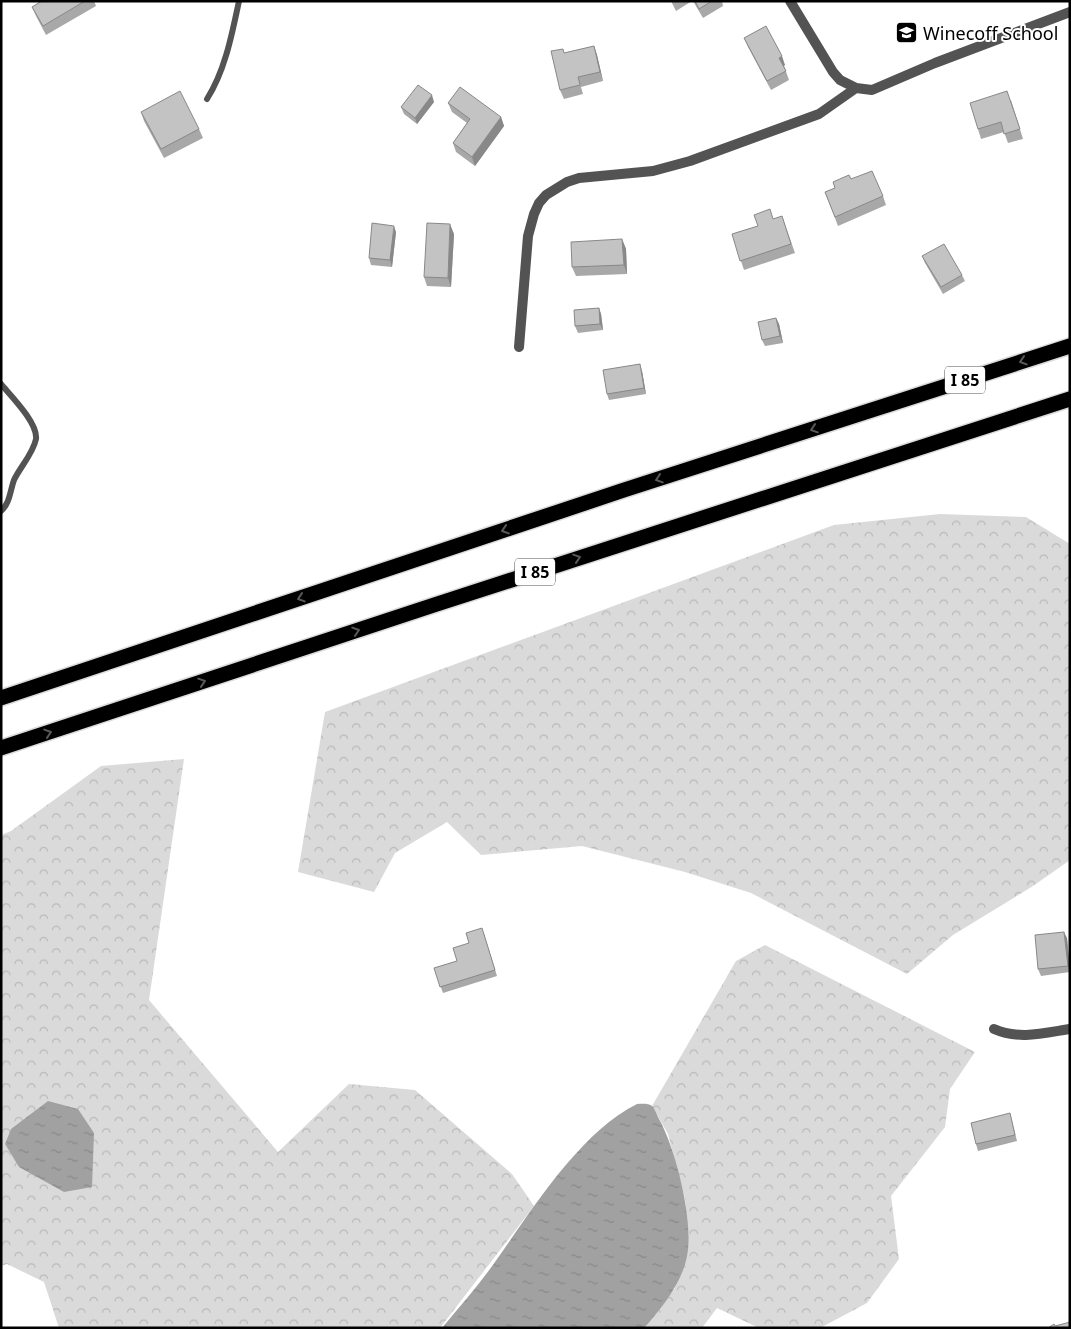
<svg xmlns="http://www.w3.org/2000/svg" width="1071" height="1329" font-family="'Noto Sans',sans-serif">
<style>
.forest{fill:url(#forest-crowns)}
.water{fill:url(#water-ripples)}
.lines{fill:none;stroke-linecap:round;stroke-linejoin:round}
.highway-casing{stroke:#dbdbdb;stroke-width:18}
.lane{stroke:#535353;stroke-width:6}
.street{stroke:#535353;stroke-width:10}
.highway{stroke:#000;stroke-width:15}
.wall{fill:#a8a8a8}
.shaded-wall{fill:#888}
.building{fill:#c3c3c3;stroke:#888}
.oneway{stroke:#595959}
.labels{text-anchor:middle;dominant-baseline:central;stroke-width:4;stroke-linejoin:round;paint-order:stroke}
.shield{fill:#fff;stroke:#4c4c4c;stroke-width:1}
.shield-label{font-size:16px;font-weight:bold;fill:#000}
.poi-label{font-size:18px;fill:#000;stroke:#fff;text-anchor:start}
</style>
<defs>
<pattern id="forest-crowns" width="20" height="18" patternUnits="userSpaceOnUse" patternTransform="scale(1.25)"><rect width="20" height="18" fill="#dadada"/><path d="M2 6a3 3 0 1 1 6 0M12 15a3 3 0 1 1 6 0" fill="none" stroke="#b9b9b9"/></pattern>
<pattern id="water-ripples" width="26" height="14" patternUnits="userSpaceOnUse" patternTransform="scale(1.25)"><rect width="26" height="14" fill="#a1a1a1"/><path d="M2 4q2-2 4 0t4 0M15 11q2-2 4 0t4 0" fill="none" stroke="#898989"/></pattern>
</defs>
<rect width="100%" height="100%" fill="#fff"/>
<!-- forest -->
<path class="forest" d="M940 514 1026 517 1070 544V860L1033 886 953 935 907 974 751 893 685 872 582 846 481 855 447 822 395 853 374 892 298 872 325 712 834 525Z
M184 759 149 1000 278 1152 349 1084 415 1090 512 1174 534 1206 440 1328H59L44 1282 7 1264 1 1266V835L11 831 101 766Z
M765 945 975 1052 950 1089 945 1127 891 1196 899 1259 867 1303 820 1328H759L717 1308 702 1328H644L675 1288 687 1221 685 1199 668 1134 652 1106 736 961Z"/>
<!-- water -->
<path class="water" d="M48 1101 78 1109 94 1133 92 1187 64 1192 19 1167 5 1144 11 1129Z
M637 1104C642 1104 648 1103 652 1106 655 1109 657 1115 659 1119 676 1149 694 1222 687 1256 682 1283 662 1308 644 1328H442C460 1306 479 1285 495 1262 532 1210 579 1133 637 1104Z"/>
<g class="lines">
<defs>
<path id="highway" d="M1 698 624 490 1070 346
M1 748 434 605 1070 399"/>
</defs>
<!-- highway casing -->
<use href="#highway" class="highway-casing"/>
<!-- lane -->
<path class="lane" d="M207 99C225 71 232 34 239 1
M1 384C11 396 38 423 36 439 33 454 20 467 14 480 10 491 10 503 1 511"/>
<!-- street -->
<path class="street" d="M790 1 833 72 840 80 856 88 872 90 935 63 1070 12
M519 347 528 236 534 214 539 203 546 195 567 182 579 178 653 171 690 161 819 114 856 88
M994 1029C1019 1040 1044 1033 1070 1029"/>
<!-- highway -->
<use href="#highway" class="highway"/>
</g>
<!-- wall -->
<path class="wall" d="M42 1H94L96 6 46 35 36 16 32 7Z
M671 1H692L676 11Z
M693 1H722L723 6 703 18Z
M744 38 785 65 784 66 789 80 771 90 748 47Z
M594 46 597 55 603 81 581 87 583 94 564 99 560 90 565 53Z
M1011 100 1023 139 1008 143 1004 132 981 139 978 129Z
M434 102 417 124 404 114 401 107Z
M448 103 501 117 504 126 475 166 456 152 453 143 467 123 452 112Z
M141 112 199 129 203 138 164 158 144 121Z
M851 179 883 196 886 205 838 226 825 192 835 188Z
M782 216 795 253 744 270 732 234 758 226Z
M396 232 392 267 371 265 369 258Z
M454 234 451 287 427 286 424 277Z
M622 239 626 249 627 274 576 276 572 267Z
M922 256 962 275 965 281 943 294 925 263Z
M599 308 601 314 603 330 578 333 575 326Z
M776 318 779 324 783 343 765 346 762 340Z
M642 371 646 394 609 400 607 394Z
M484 934 497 976 443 993 434 968 457 961 469 943Z
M1067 938 1070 972 1041 976 1038 969Z
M1010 1113 1017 1141 978 1151 976 1144Z"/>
<!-- shaded-wall -->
<path class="shaded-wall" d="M594 46 597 55 603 81 600 72Z
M782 56 785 65 782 67 779 58Z
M432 95 434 102 417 124 415 118Z
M501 117 504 126 475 166 472 157Z
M450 224 454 234 451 287 448 278Z
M394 226 396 232 392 267 390 260Z
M622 239 626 249 627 274 624 265Z
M599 308 601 314 603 330 600 324Z
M776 318 779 324 783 343 780 336Z
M640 364 642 371 646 394 644 388Z
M1064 932 1067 938 1070 971 1068 966Z"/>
<!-- building -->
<path class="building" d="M42 1H85L43 26 32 7Z
M695 1H712L699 9Z
M766 26 782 56 779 58 786 71 767 81 744 38Z
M594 46 600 72 578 77 580 85 560 90 551 51 563 49 564 53Z
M418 85 432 95 415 118 401 107Z
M460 87 501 117 472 157 453 143 470 119 448 103Z
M180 91 199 129 161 149 141 112Z
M1007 91 1020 129 1004 134 1001 122 978 129 970 103Z
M872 171 883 196 835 217 825 192 835 188 833 182 849 175 851 179Z
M770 209 773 219 782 216 791 244 740 261 732 234 758 226 754 215Z
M372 223 394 226 390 260 369 258Z
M427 223 450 224 448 278 424 277Z
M622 239 624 265 572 267 571 242Z
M944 244 962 275 941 287 922 256Z
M599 308 600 324 575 326 574 310Z
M776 318 780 336 762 340 758 322Z
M640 364 644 388 607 394 603 370Z
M482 928 495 970 440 987 434 968 457 961 453 948 469 943 466 933Z
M1064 932 1068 966 1038 969 1035 935Z
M1010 1113 1015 1135 976 1144 971 1123Z
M1070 1322V1328H1048L1054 1324 1055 1326Z"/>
<!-- one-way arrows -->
<defs><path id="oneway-chevron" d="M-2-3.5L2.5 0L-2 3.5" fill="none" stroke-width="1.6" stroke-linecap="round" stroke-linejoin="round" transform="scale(1.25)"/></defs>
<g class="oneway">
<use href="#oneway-chevron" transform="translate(1023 361) rotate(162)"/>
<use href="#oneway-chevron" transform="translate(814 429) rotate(162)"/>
<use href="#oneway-chevron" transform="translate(659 479) rotate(162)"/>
<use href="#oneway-chevron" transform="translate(505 530) rotate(162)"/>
<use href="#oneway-chevron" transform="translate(577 558) rotate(-18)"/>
<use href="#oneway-chevron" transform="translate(301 598) rotate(162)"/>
<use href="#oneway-chevron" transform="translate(356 631) rotate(-18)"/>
<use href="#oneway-chevron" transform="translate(202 682) rotate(-18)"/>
<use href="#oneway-chevron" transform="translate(48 733) rotate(-18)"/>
</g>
<!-- icons -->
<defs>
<symbol id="school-square" viewBox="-11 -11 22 22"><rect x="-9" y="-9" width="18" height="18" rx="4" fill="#000" stroke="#fff"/><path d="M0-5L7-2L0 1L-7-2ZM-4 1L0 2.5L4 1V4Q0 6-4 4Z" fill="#fff"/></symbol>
</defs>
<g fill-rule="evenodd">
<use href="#school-square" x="894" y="20" width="25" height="25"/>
</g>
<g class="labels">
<!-- shield labels -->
<g class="shield">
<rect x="945" y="366.5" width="40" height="27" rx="4"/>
<rect x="515" y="558.5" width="40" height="27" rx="4"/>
</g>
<g class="shield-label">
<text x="965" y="380">I 85</text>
<text x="535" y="572">I 85</text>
</g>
<!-- poi labels -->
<g class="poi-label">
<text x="923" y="33">Winecoff School</text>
</g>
</g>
<!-- border -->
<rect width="1071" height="1329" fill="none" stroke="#000000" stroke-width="5"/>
</svg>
